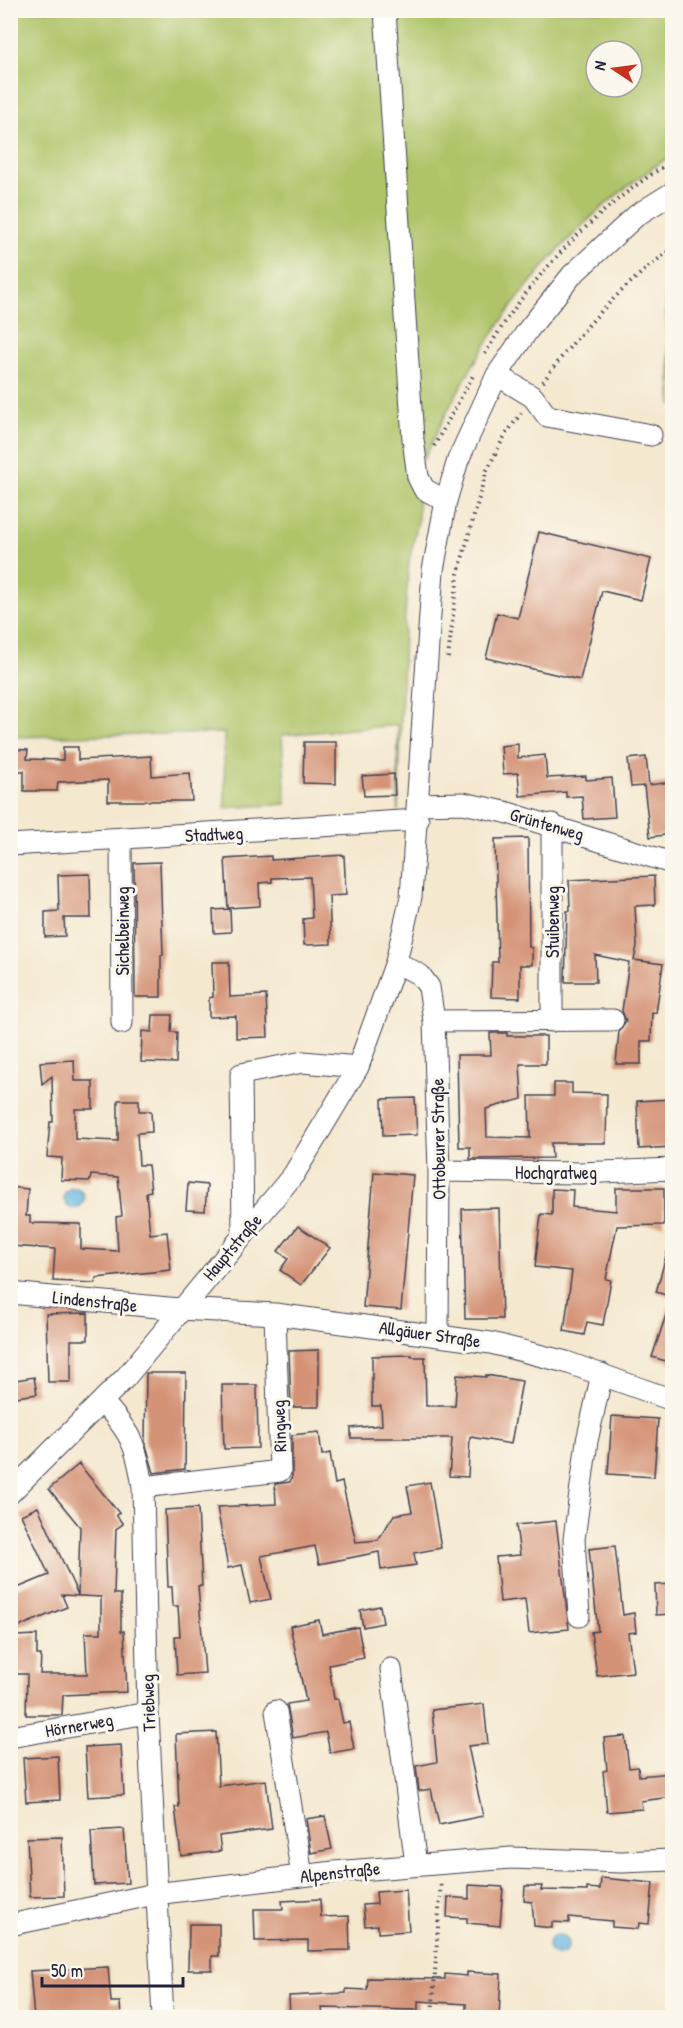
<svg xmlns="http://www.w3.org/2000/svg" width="683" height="2028" font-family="'Patrick Hand',sans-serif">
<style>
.green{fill:#afc469;stroke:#687352;stroke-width:1.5;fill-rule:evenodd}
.water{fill:#66b8e1;stroke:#446d8e;stroke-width:1.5}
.building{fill:#d49377}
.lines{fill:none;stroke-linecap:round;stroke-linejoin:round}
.minor-casing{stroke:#424051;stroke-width:23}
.path{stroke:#424051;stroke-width:4;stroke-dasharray:1.5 4.5;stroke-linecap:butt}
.minor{stroke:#fff;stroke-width:21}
.labels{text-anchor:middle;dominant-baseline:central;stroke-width:6;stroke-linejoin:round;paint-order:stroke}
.street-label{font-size:18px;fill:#22223b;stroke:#fbf7ec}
</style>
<rect width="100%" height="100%" fill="#fbf7ec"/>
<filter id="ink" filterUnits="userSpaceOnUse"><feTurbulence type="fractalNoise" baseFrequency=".0167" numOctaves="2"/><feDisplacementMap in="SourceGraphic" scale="12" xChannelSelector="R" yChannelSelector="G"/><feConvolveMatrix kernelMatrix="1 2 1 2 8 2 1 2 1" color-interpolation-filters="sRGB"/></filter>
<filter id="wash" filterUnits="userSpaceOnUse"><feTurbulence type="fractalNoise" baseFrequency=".008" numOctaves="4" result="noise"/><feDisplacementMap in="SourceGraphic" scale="24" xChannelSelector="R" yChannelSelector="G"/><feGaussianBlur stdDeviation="1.35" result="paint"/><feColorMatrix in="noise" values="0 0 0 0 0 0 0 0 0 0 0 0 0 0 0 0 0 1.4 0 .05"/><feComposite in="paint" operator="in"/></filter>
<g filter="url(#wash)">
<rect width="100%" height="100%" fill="#f4e8cf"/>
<!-- green -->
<path class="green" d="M10 11H380L412 479 418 500V521L409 562 404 628 398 811V725L282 735 286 804 225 808 224 733 11 737Z
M389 11H672V155C557 228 479 336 424 460ZM596 51H632V87H596Z
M672 255V406L663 262Z"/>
<!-- water -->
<path class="water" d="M64 1198a10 10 0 1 1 20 0a10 10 0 1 1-20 0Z
M548 1945a10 10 0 1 1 20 0a10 10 0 1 1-20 0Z"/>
<g id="blocks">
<!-- building -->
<path class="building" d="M539 532 651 559 641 600 602 591 580 680 486 658 497 613 518 618Z
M304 742H336V784L303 783Z
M518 744V758L545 755 547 778 586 776V780L612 778 615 817 584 819 582 796 566 797V792L520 796 518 773 503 774 501 746Z
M63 747H78V760L151 756 152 776 190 773 192 801H108V780L58 782 57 791H24V771H10V749L28 750 27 759 63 760Z
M646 757 649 785 672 782V834L650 837 644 786 631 787 628 759Z
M394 774 395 795 364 796 362 776Z
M528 838 529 947 532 948V965H520V998L491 997 492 962H498L495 839Z
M344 855 346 895 329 896 331 944 304 945 303 919 312 918 310 877 272 878V882L259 883 260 906 228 908 225 859 271 856V860Z
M160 862 163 955H161V997H135L134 863Z
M90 874 91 918H64L65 936 45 937V912L59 911 58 875Z
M654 876 655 905 635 906 637 946 634 960 663 964 656 1013 652 1012 651 1041H641V1064H616L619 1031 626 1021 622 1011 629 962 595 955 596 982H565L567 911H570L569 880Z
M230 909 231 932 214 933 213 910Z
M212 962H229L230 997 266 995 268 1037 236 1038V1016L209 1017V998L213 997Z
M153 1015H172L171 1032H177L176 1063 141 1062 142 1031 152 1032Z
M490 1033H507V1036H546V1064H520L522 1099 486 1109 487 1137 530 1138 529 1096H554V1083H572V1093L607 1094 606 1143H551L552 1158 470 1159V1147H459L457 1055H491Z
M74 1060 75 1081H93V1109H75V1139L118 1141V1100H139V1111H151L152 1132 137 1133 139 1165H148L151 1191 146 1192 150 1234 167 1232 171 1270 96 1278 95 1283 53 1281 55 1249 10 1246V1187L28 1189 26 1216H30V1223L81 1224V1249L118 1251 116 1217 122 1216 118 1177 91 1175 90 1181 61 1180 62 1158 47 1157 50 1122H53L52 1076 42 1084 40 1062Z
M415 1098 417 1135 383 1136 382 1099Z
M671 1099 672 1147 639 1149 637 1101Z
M374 1172 413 1175 401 1310 363 1307Z
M188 1183 207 1185 205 1211 186 1210Z
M616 1188H664V1225L617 1226 606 1279 611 1280 603 1325 587 1322 584 1335 564 1331 572 1271 535 1267 541 1214 552 1215V1189L573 1190 572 1207 616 1211Z
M499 1208 502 1319H465L462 1209Z
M298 1226 330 1248 301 1285 280 1270 288 1259 278 1251Z
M668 1249 672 1250V1297L656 1292Z
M670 1303 672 1304V1363L652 1357Z
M88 1313V1340H71V1382H48L46 1314Z
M319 1350V1407H291L289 1351Z
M412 1355V1357H425L426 1406H455L457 1375 486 1377V1375L522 1381 511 1444 470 1437 468 1477 449 1476 452 1438H351V1428L382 1425 381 1406H372V1356Z
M146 1373H186L185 1469 154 1473 145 1442Z
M34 1377 37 1394 10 1398V1381Z
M222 1385H257L258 1448 224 1449Z
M612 1416 658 1419 654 1477 608 1474Z
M319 1432 322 1455 330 1453 335 1484 342 1482 356 1542 378 1540 394 1515 412 1512 407 1486 430 1482 441 1548 414 1553 416 1565 381 1570 379 1552 319 1564 315 1546 261 1556 271 1599 250 1603 242 1565 228 1568 217 1507 276 1504 275 1484 290 1482 292 1476V1435Z
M79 1464 119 1513 116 1515 123 1524 116 1529 114 1594H121V1632L124 1631 127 1692 63 1695 62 1715H26L27 1674H10V1654H16V1636L37 1635V1655H41L40 1674H87L85 1633H101V1597L62 1595 67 1607 18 1627 10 1607V1591L49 1575 21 1515 38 1507 78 1595 80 1527 49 1489Z
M198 1508 202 1586H198L205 1673 177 1675 175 1636H180L178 1606H173L172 1587H168L165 1510Z
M556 1521 569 1629 529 1633 525 1599 500 1602 496 1557 520 1555 516 1525Z
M615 1546 623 1615 634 1613 636 1632 628 1633 633 1672 597 1676 591 1632 598 1631 589 1549Z
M672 1584V1614L656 1615 655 1585Z
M380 1606 383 1623 363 1627 360 1610Z
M319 1620 322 1634 358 1627 364 1658 329 1665 334 1699H338L343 1723 349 1722 354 1749 330 1753 326 1732 293 1738 287 1704 306 1701 290 1626Z
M484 1704 488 1744 468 1746 483 1816 439 1825 431 1789 419 1791 416 1766 437 1762 432 1710Z
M216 1732 219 1786 266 1780 272 1829 219 1836 221 1851 181 1856 175 1807H179L176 1734Z
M625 1736 629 1768 638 1767 639 1776 672 1773V1797L641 1801 642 1809 607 1812 603 1771 607 1770 604 1738Z
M121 1745 124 1795 88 1797 85 1747Z
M58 1756 60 1800 26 1802 23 1758Z
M325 1816 332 1849 311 1853 306 1819Z
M124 1829 128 1883 94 1885 91 1831Z
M62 1837 64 1896 30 1897 27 1838Z
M601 1878 653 1883 649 1924 639 1923 638 1929 612 1927V1921L569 1917V1923L552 1922V1928L534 1926 532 1902 524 1901 525 1886H542L541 1890 587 1891V1888L600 1889Z
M469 1885 503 1887 500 1926 467 1923V1918L447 1917 448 1897 469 1899Z
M406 1890 409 1931 378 1933V1925L365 1926 363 1905 377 1904 376 1892Z
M320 1899 321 1917 349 1916 350 1950 308 1951V1940L255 1941 254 1909H283L282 1901Z
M189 1924H219V1956H212V1970H188Z
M108 1967 111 2002H120L121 2018H34L30 1971Z
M467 1972 501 1974 499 2018H466V2004L418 2001V2010L322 2008 323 2018H290L289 1996 346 1993V1989L367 1990 368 1978 445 1979V1974L467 1976Z"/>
</g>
</g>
<g filter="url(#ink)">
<use href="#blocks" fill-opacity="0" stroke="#424051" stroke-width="1.5"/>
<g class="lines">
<defs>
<path id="minor" d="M385 10 413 439 418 477 424 489 446 501
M497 375 533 397 547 416 651 435
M418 804 463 803 505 812 672 863
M121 839 122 1023
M10 845 418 820
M396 962 420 975 429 987 434 1021 439 1171 438 1334
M434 1021 613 1020
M552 1021V824
M439 1171 580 1173 672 1169
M243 1234 241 1074 303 1062 358 1067
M10 1293 179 1309 275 1314 491 1343 566 1362 672 1400
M102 1401C130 1432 137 1445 143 1487L148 1713 163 2018
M143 1487 280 1471 275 1314
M10 1493 126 1377 294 1174 358 1067 396 962 411 897 433 570 446 501 458 460 497 375 528 330 572 275 637 215 672 193
M579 1616 574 1539 587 1441 602 1374
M391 1669 416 1865
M276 1711 302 1876
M10 1737 148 1713
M10 1925 155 1894 334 1872 511 1858 621 1862 672 1860"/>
</defs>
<!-- minor casing -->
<use href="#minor" class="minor-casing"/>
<!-- path -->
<path class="path" d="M485 354C531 275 595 209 672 161
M543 382C578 333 623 284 672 249
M434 446 474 374
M448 658 458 574 486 472 504 437 521 413
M432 2018 441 1881"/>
<!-- minor -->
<use href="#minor" class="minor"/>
</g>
</g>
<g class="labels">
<!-- street labels -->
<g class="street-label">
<text transform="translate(547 824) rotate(16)">Grüntenweg</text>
<text transform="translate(214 834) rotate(-3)">Stadtweg</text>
<text transform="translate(552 922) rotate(-90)">Stuibenweg</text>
<text transform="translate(122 931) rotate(-90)">Sichelbeinweg</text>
<text transform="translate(438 1139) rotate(-91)">Ottobeurer Straße</text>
<text x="556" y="1172">Hochgratweg</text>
<text transform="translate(232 1247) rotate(-50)">Hauptstraße</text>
<text transform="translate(95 1301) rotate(6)">Lindenstraße</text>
<text transform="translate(430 1334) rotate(8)">Allgäuer Straße</text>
<text transform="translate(279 1426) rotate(-92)">Ringweg</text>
<text transform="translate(148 1703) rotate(-92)">Triebweg</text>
<text transform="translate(79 1725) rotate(-10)">Hörnerweg</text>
<text transform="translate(340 1872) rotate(-6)">Alpenstraße</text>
</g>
</g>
<!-- margin -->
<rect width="683" height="2028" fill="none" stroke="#fbf7ec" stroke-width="36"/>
<!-- north arrow -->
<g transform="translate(614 69) rotate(283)"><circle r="28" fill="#fbf7ec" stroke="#a4a2a5" stroke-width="1.5"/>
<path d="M0-4.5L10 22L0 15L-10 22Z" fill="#c8321e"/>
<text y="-9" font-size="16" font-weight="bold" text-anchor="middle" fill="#22223b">N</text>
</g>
<!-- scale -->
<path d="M42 1977v9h141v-9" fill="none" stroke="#22223b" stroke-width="3"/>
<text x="51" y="1977" font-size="18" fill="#22223b" stroke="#fbf7ec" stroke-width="4.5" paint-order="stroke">50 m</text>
</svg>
